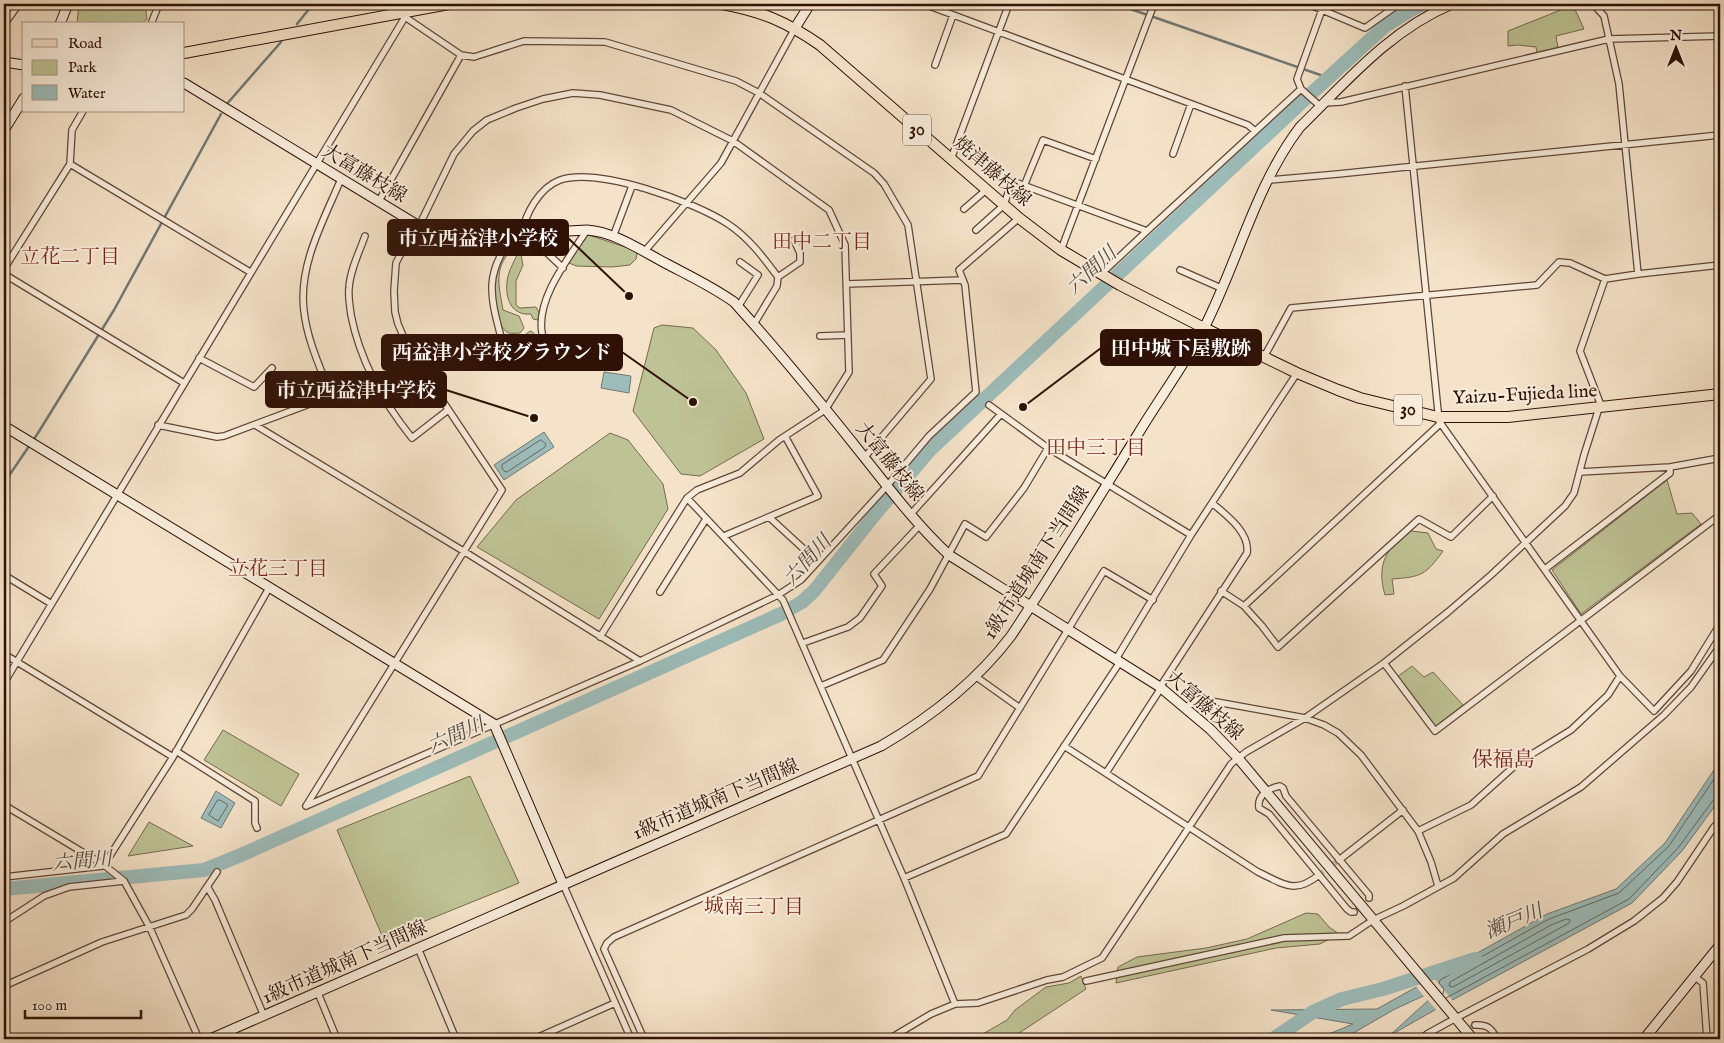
<svg xmlns="http://www.w3.org/2000/svg" width="1724" height="1043" font-family="'IM FELL English','Noto Serif JP',serif">
<style>
.green{fill:#bec395;stroke:#766a4e}
.water{fill:#9dbdbb;stroke:#717873}
.pier{fill:#f5e3c9}
.lines{fill:none;stroke-linecap:round;stroke-linejoin:round}
.shore{stroke:#666760;stroke-width:1}
.stream{stroke:#717873;stroke-width:2.5}
.river{stroke:#9dbdbb;stroke-width:14}
.street-tunnel{stroke:#cdb9a2;stroke-width:5.5;stroke-dasharray:5.5 3;stroke-linecap:butt}
.street-casing{stroke:#604637;stroke-width:8}
.secondary-casing{stroke:#2f1106;stroke-width:11}
.primary-casing{stroke:#2f1106;stroke-width:12}
.street{stroke:#f8eddc;stroke-width:5.5}
.secondary{stroke:#f8eddc;stroke-width:9}
.primary{stroke:#f5e3c9;stroke-width:10}
.labels{text-anchor:middle;dominant-baseline:central;stroke-width:4;stroke-linejoin:round;paint-order:stroke}
.shield{fill:#f8eddc;stroke:#6b5346;stroke-width:1}
.shield-label{font-size:18px;font-weight:bold;fill:#2f1106}
.street-label{font-size:19px;fill:#2f1106;stroke:#f8eddc}
.neighbourhood-label{font-size:20px;fill:#7a1f14;stroke:#f8eddc}
.water-label{font-size:20px;font-style:italic;fill:#564d45;stroke:#f8eddc}
.quarter-label{font-size:21px;fill:#7a1f14;stroke:#f8eddc}
.leader{fill:none;stroke:#2f1106;stroke-width:2}
.callout-dot{fill:#2f1106;stroke:#f8eddc;stroke-width:2}
.callout{fill:#2f1106;stroke:#2f1106;stroke-width:2}
.callout-label{font-size:20px;text-anchor:middle;font-weight:bold;fill:#fff}
</style>
<rect width="100%" height="100%" fill="#f5e3c9"/>
<filter id="stains"><feTurbulence type="fractalNoise" baseFrequency=".004" numOctaves="4"/><feColorMatrix values="0 0 0 0 .2 0 0 0 0 .09 0 0 0 0 .02 0 0 0 .5 -.17"/></filter>
<radialGradient id="worn" r=".72"><stop offset=".6" stop-color="#630" stop-opacity="0"/><stop offset="1" stop-color="#630" stop-opacity=".3"/></radialGradient>
<!-- green -->
<path class="green" d="M79 4H145L147 19 140 24H79L77 23Z
M1573 5 1584 29 1556 36 1558 48 1537 53 1536 47 1518 45 1508 46V31Z
M586 234 634 250 637 254 636 259 630 265 612 267 576 266 569 263Z
M508 247 510 248C508 255 503 260 501 266 496 281 501 296 503 310L519 316 524 328 520 333C517 333 512 334 509 333 494 329 491 276 497 264 500 258 505 253 508 247Z
M520 248 524 251 521 255 523 265 516 281V305L520 308 536 307 539 312 538 320 533 319 531 314C512 316 505 299 507 282 508 270 516 259 520 248Z
M662 325 693 328 716 350 746 393 764 439 700 476 681 474 633 411 654 328Z
M531 331C537 336 543 341 541 349L537 352H529L524 346C523 340 524 333 531 331Z
M610 433 628 440 663 484 668 509 599 619 477 547 516 500Z
M1667 480 1677 514 1692 513 1701 524 1581 614 1552 570Z
M1411 531 1428 533 1436 549 1443 551C1426 575 1421 577 1392 579L1394 594 1385 595C1376 566 1386 546 1411 531Z
M1412 666 1424 677 1433 672 1463 705 1435 727 1397 677Z
M223 730 299 774 281 806 204 760Z
M470 776 519 883 383 938 337 830Z
M149 822 193 846 128 856Z
M1306 913 1318 914 1329 927 1339 934 1320 944 1276 948 1116 983 1118 967 1137 957 1206 948 1247 939Z
M1081 976 1086 989 1010 1039H974L1007 1020 1015 1010 1046 987 1069 983Z"/>
<!-- water -->
<path class="water" d="M604 372 631 376 629 393 601 388Z
M544 432 554 447 504 480 494 465Z
M1720 761V799L1682 851 1632 903 1456 998 1389 1036 1443 987 1395 1009 1343 1039H1317L1353 1024 1271 1010 1377 1009 1547 914 1616 889 1665 843Z
M216 791 235 803 221 828 201 818Z"/>
<!-- pier -->
<path class="pier" d="M1432 976 1454 1002 1437 1011 1427 999 1431 995 1425 998 1415 985Z"/>
<g class="lines">
<!-- shore -->
<path class="shore" d="M541 440 546 444 545 447 507 472 504 471 502 468V465Z
M218 800H220L228 805 218 821 209 815Z
M1567 919 1570 920 1569 923 1453 987 1449 986 1450 982 1551 925Z
M1443 994 1444 989 1439 983 1440 980 1549 919 1619 893 1669 846 1720 770
M1446 998 1629 899 1678 848 1714 799 1720 797"/>
<!-- stream -->
<path class="stream" d="M1116 4 1329 78
M297 24 313 4
M226 105 281 42
M4 483 38 433 114 310 221 114"/>
<!-- river -->
<path class="river" d="M4 889 204 870 241 855C421 775 600 693 781 614L802 602 814 591 876 513 930 450 1303 101 1385 26 1409 11 1423 4
M1273 1039 1313 1012 1342 999 1383 989 1475 959"/>
<!-- street-tunnel -->
<path class="street-tunnel" d="M1319 875 1339 860
M1354 912 1369 898
M1455 1037 1475 1025"/>
<defs>
<path id="street" d="M389 4 403 13 405 17 461 55 474 57 524 41 605 42 736 81 759 93 874 173 884 184 908 225 931 379 864 458
M924 4 1248 125 1255 131
M1308 4 1365 28 1399 4
M1561 4 1562 6 1570 4
M1593 4 1604 16 1619 84 1638 274
M151 24 159 4
M4 25 19 4
M935 65 953 15
M1405 86 1439 421 1620 676 1654 711 1691 671 1720 624
M1324 103 1341 102 1609 39 1720 36
M1321 107 1301 89 1297 79 1324 4
M1173 154 1191 104
M951 159 1009 4
M70 164 250 272
M1269 180 1338 174 1720 135
M1024 186 1043 140 1096 159
M379 201 461 55
M964 209 986 190
M976 230 1004 205 1012 181 1147 231 1101 274
M1147 231 1301 89
M522 234C525 214 539 188 560 180 599 167 695 202 728 224 749 238 763 257 778 277L777 286 754 324
M527 234 563 268
M365 236C359 253 350 270 349 288 348 297 350 306 351 315 360 361 383 402 412 438L448 410
M613 237 632 186
M1061 250 1154 4
M644 252 721 163 795 28
M4 269 70 164 72 130 83 111
M1180 270 1221 288
M4 274 184 383
M778 277 800 262V253L794 240
M847 284 963 280
M738 307 758 275 740 262
M820 336 848 335
M501 337C489 292 485 273 514 234
M1264 357 1291 308 1537 285 1559 262 1570 263 1605 279 1638 274 1720 265
M199 358 254 387 272 368
M552 363C549 353 543 343 542 333 536 298 569 258 587 230
M331 396C321 369 307 340 304 311 298 265 324 220 341 179
M989 405 1048 448 1191 535
M1602 408 1580 351 1605 279
M158 425 217 437 224 436 331 396 375 383
M255 425 465 552 640 661
M1580 472 1670 467 1720 458
M687 498 783 600 904 878 955 1004
M910 515 1001 414
M769 517 807 552
M724 536 818 496 785 436
M1545 569 1670 473V467
M4 575 50 603
M1221 591 1244 606 1262 626 1278 647 1419 519 1451 537 1493 496
M660 592 706 519
M1244 606 1441 423
M803 643 848 627 860 618 882 586 874 574 920 525
M4 654 173 757
M1116 659 1191 535 1297 373
M1384 663 1435 731 1720 515
M975 676 1020 708
M4 683 405 17
M821 686 883 660 930 589 965 524 986 537 1024 488 1048 448
M1160 687 1247 553C1250 532 1226 515 1212 503
M1186 707 1200 699 1305 718 1324 725 1338 733 1361 755 1418 831 1431 862 1438 886
M1064 746 1258 872C1284 884 1294 895 1319 875
M176 751 255 801V823L257 828
M1106 773 1161 688
M4 805 104 865 124 881 150 928 199 1039
M306 806 502 490 410 352 398 324 395 312 394 291 396 263 411 234 419 226 454 154 473 131 487 120 516 108 543 99 573 93 600 95 671 110 733 141 829 210 845 245 849 372 825 410 779 440 740 473 697 490 687 498 600 637
M306 806 640 661 778 595 801 580 886 487 929 436 976 392 965 285 959 270 1019 218
M1418 831 1471 805 1519 762 1571 730 1608 695 1620 676
M1339 860 1403 810
M104 865 173 757 269 588
M4 877 103 866
M904 878 1006 834 1120 662
M563 884 631 1039
M208 888 215 900 264 1016
M1354 912H1351L1347 909 1269 814 1259 808C1257 795 1269 788 1280 786L1283 788 1286 796 1369 895V898
M4 922 44 896 69 887 124 881
M418 948 456 1039
M1695 977 1703 983 1707 1039
M1086 981 1284 938 1349 936 1373 920 1403 906 1454 878 1503 834 1581 787 1664 715 1691 687 1720 646
M4 986 102 942 186 915 192 909 217 872
M318 993 337 1039
M1475 1025C1488 1024 1492 1029 1497 1039
M534 1039 615 1003
M644 1039 604 949 607 943 614 937 978 776 1104 571 1153 600
M889 1039 931 1014 955 1004 978 1003 1047 980 1063 977 1102 958 1231 764 1246 752 1305 718 1384 663 1448 612 1491 575 1565 506 1574 493 1584 455 1599 408
M1421 1039 1427 1034 1456 1018 1588 949 1634 921 1663 898 1677 882 1714 827 1720 821
M1446 1039 1455 1037 1457 1039"/>
<path id="secondary" d="M60 24 68 4
M795 28 810 4
M4 62 24 65
M184 83 419 226 432 231 456 237 587 230C615 232 642 251 667 264 690 276 713 287 734 302 779 352 822 404 864 457 891 491 917 525 949 555L1160 687 1210 729 1238 758 1473 1039
M4 130 24 98
M4 426 494 724 563 884
M210 1039 881 746C931 717 976 682 1011 636 1055 570 1096 502 1138 434 1159 399 1185 364 1204 328 1238 262 1255 186 1300 127 1347 81 1390 30 1452 4
M1644 1039 1720 945"/>
<path id="primary" d="M722 4C761 11 787 22 820 45L1019 218 1061 250 1120 285 1204 328 1297 373 1338 390 1360 398 1438 417H1508L1720 394
M184 53 449 4"/>
</defs>
<!-- street casing -->
<use href="#street" class="street-casing"/>
<!-- secondary casing -->
<use href="#secondary" class="secondary-casing"/>
<!-- primary casing -->
<use href="#primary" class="primary-casing"/>
<!-- street -->
<use href="#street" class="street"/>
<!-- secondary -->
<use href="#secondary" class="secondary"/>
<!-- primary -->
<use href="#primary" class="primary"/>
</g>
<g class="labels">
<!-- shield labels -->
<g class="shield">
<rect x="903" y="114.5" width="28" height="31" rx="4"/>
<rect x="1394" y="394.5" width="28" height="31" rx="4"/>
</g>
<g class="shield-label">
<text x="917" y="130">30</text>
<text x="1408" y="410">30</text>
</g>
<!-- street labels -->
<g class="street-label">
<text transform="translate(992 172) rotate(41)">焼津藤枝線</text>
<text transform="translate(364 174) rotate(31)">大富藤枝線</text>
<text transform="translate(1525 395) rotate(-3)">Yaizu-Fujieda line</text>
<text transform="translate(889 462) rotate(51)">大富藤枝線</text>
<text transform="translate(1037 563) rotate(-57)">1級市道城南下当間線</text>
<text transform="translate(1204 706) rotate(41)">大富藤枝線</text>
<text transform="translate(716 800) rotate(-23)">1級市道城南下当間線</text>
<text transform="translate(345 963) rotate(-24)">1級市道城南下当間線</text>
</g>
<!-- neighbourhood labels -->
<g class="neighbourhood-label">
<text x="822" y="242">田中二丁目</text>
<text x="70" y="257">立花二丁目</text>
<text x="1096" y="448">田中三丁目</text>
<text x="278" y="569">立花三丁目</text>
<text x="754" y="907">城南三丁目</text>
</g>
<!-- water labels -->
<g class="water-label">
<text transform="translate(1092 271) rotate(-43)">六間川</text>
<text transform="translate(808 561) rotate(-48)">六間川</text>
<text transform="translate(456 736) rotate(-24)">六間川</text>
<text transform="translate(82 862) rotate(-5)">六間川</text>
<text transform="translate(1514 922) rotate(-22)">瀬戸川</text>
</g>
<!-- quarter labels -->
<g class="quarter-label">
<text x="1503" y="760">保福島</text>
</g>
</g>
<!-- callouts -->
<path class="leader" d="M629 296L568 238M1023 407L1101 348M693 402L622 352M534 418L446 390"/>
<g class="callout-dot">
<circle cx="629" cy="296" r="5"/>
<circle cx="1023" cy="407" r="5"/>
<circle cx="693" cy="402" r="5"/>
<circle cx="534" cy="418" r="5"/>
</g>
<g class="callout">
<rect x="388" y="220" width="180" height="35" rx="5"/>
<rect x="1101" y="330" width="160" height="35" rx="5"/>
<rect x="382" y="335" width="240" height="35" rx="5"/>
<rect x="266" y="372" width="180" height="35" rx="5"/>
</g>
<g class="callout-label">
<text x="478" y="245">市立西益津小学校</text>
<text x="1181" y="355">田中城下屋敷跡</text>
<text x="502" y="359">西益津小学校グラウンド</text>
<text x="356" y="397">市立西益津中学校</text>
</g>
<!-- margin -->
<rect width="1724" height="1043" fill="none" stroke="#f5e3c9" stroke-width="20"/>
<rect x="5" y="5" width="1714" height="1033" fill="none" stroke="#2f1106" stroke-width="2.5"/>
<rect x="10" y="10" width="1704" height="1023" fill="none" stroke="#2f1106"/>
<!-- legend -->
<rect x="22" y="22" width="162" height="90" fill="#f8eddc" stroke="#a89586"/>
<rect x="32" y="39" width="25" height="8" fill="#f5e3c9" stroke="#a89586"/>
<text x="68" y="48" font-size="15" fill="#2f1106">Road</text>
<rect x="32" y="60" width="25" height="15" fill="#bec395" stroke="#a89586"/>
<text x="68" y="72" font-size="15" fill="#2f1106">Park</text>
<rect x="32" y="85" width="25" height="15" fill="#9dbdbb" stroke="#a89586"/>
<text x="68" y="98" font-size="15" fill="#2f1106">Water</text>
<!-- north arrow -->
<g transform="translate(1676 48)" stroke="#f8eddc" stroke-width="4" paint-order="stroke">
<path d="M0-4L9 19L0 12L-9 19Z" fill="#2f1106"/>
<text y="-8" font-size="14" font-weight="bold" text-anchor="middle" fill="#2f1106">N</text>
</g>
<!-- scale -->
<path d="M25 1010v8h116v-8" fill="none" stroke="#2f1106" stroke-width="2.5"/>
<text x="32" y="1010" font-size="15" fill="#2f1106" stroke="#f8eddc" stroke-width="4" paint-order="stroke">100 m</text>
<rect width="100%" height="100%" filter="url(#stains)"/>
<rect width="100%" height="100%" fill="url(#worn)"/>
</svg>
